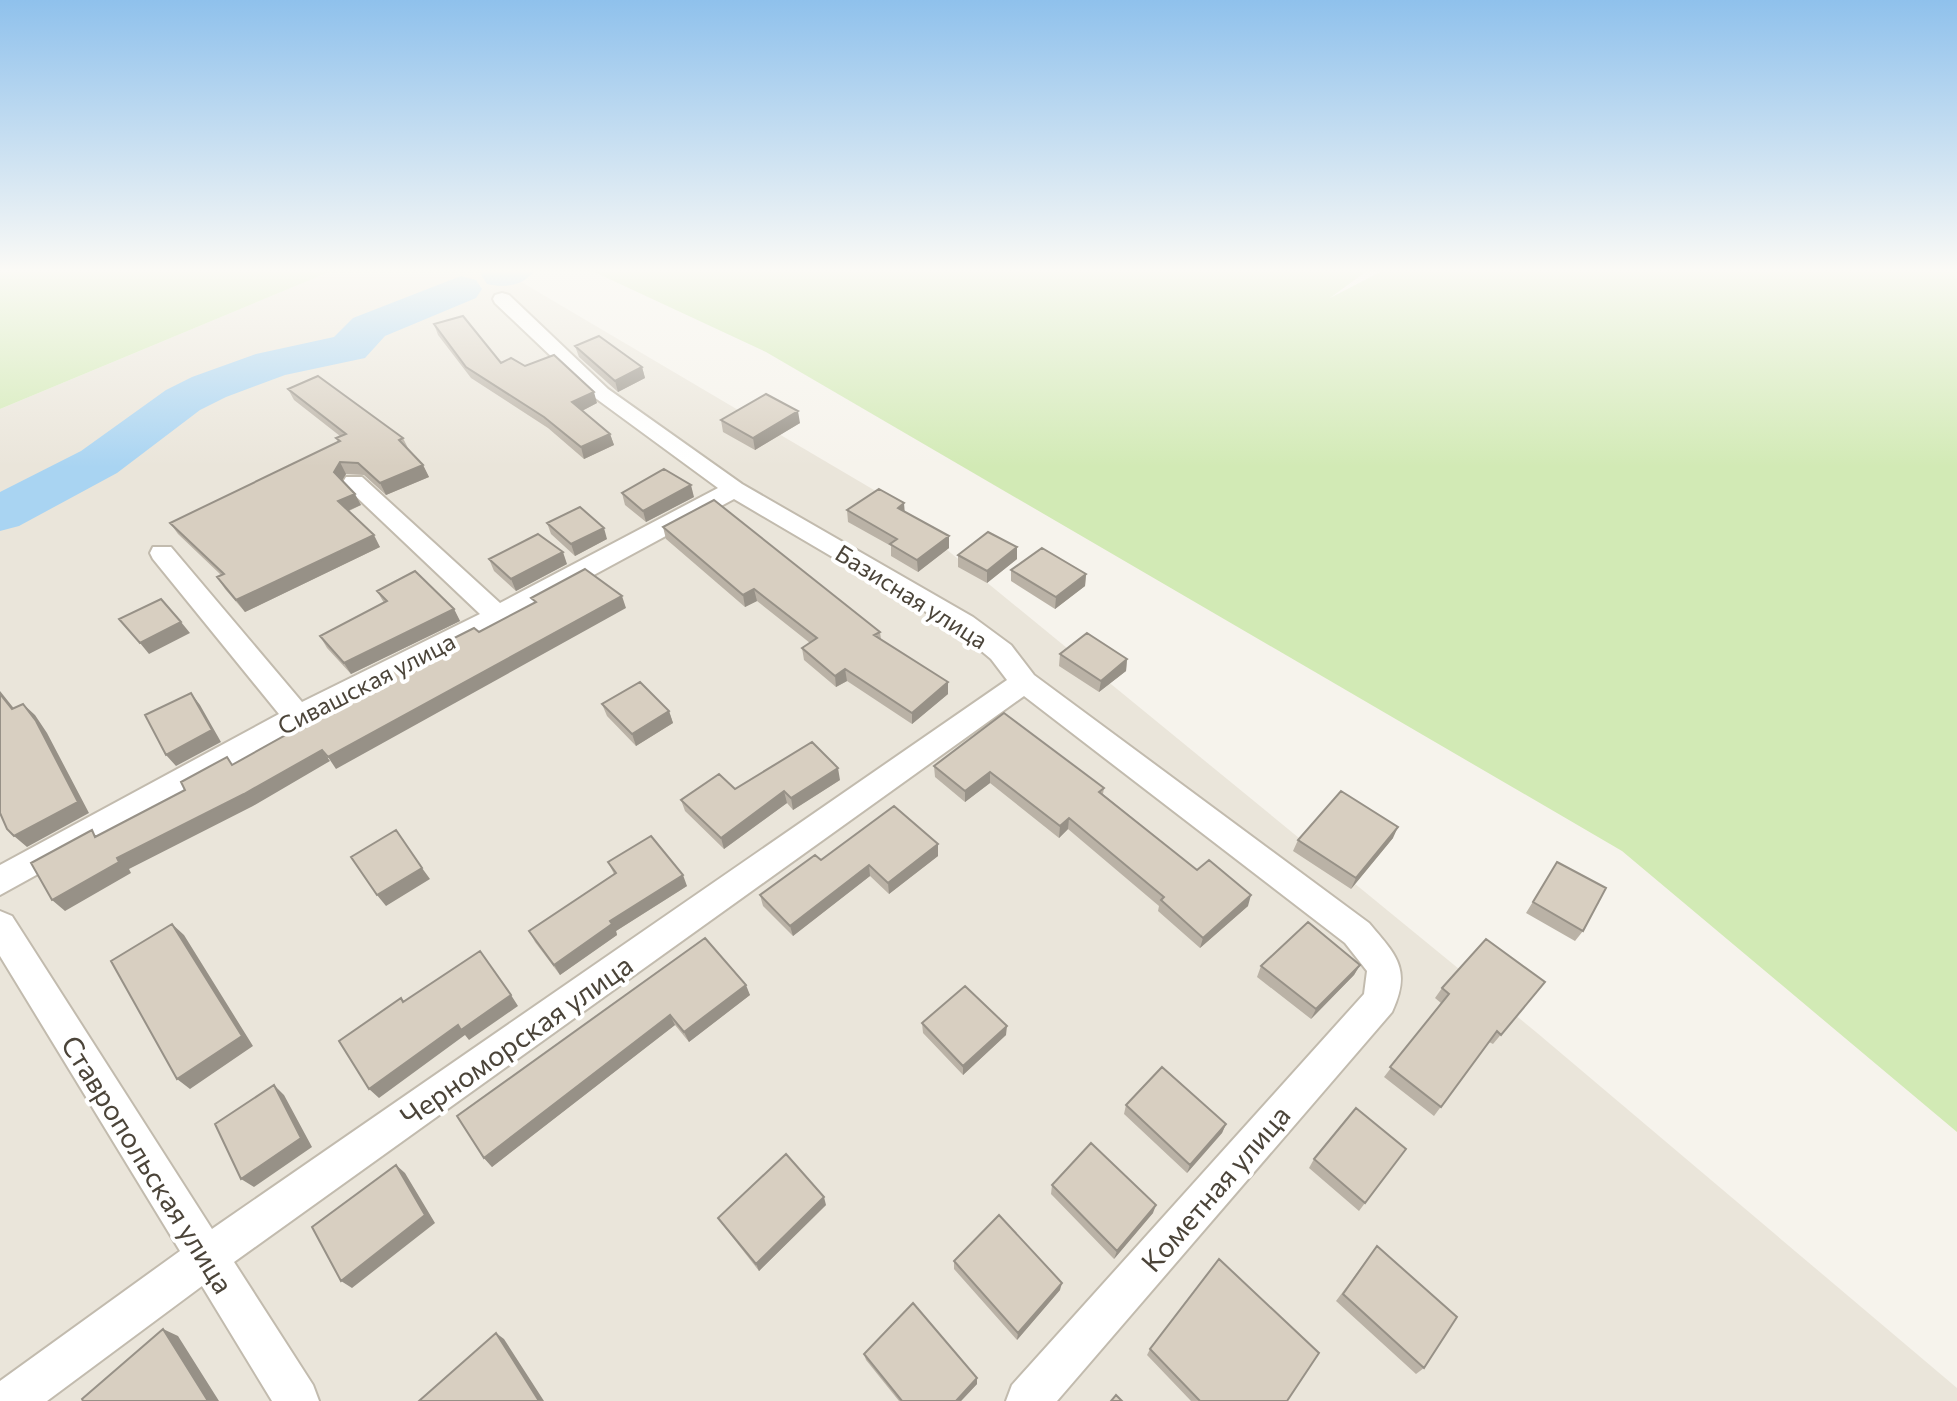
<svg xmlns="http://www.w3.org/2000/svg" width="1957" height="1401" font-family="Commissioner,sans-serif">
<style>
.residential{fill:#eae5da}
.green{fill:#d2eab5}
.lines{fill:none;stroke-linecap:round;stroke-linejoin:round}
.river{fill:#a9d4f2;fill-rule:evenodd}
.minor-casing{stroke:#c2bbae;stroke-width:4}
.minor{fill:#fff;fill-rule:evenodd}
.wall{fill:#bab2a6}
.shaded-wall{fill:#979187}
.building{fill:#d8cfc1;stroke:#979187;stroke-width:2}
.labels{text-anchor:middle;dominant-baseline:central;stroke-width:8;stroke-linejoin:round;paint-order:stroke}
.street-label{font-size:24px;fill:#4b4439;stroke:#fff}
.near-street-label{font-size:28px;fill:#4b4439;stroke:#fff}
</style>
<rect width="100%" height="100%" fill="#f6f3ec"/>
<!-- residential -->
<path class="residential" d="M334 270H493L523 283 874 490 1536 1032 1957 1388V1401H0V409Z"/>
<!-- green -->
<path class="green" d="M0 270H334L0 409Z
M590 270H1368L1330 298 1384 270H1957V1132L1622 851 766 352Z"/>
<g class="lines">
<!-- river -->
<path class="river" d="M484 270H535C524 286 505 288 487 284L481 275Z
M461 276 476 280 482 289 476 298 385 336 365 358 285 375 226 397 200 410 117 473 19 526 0 531V492L81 451 166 390 192 377 256 354 334 337 353 318Z"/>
<defs>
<path id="minor" d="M502 293 509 295 608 389 742 484 973 617 1011 645 1034 675 1369 923C1396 955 1412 969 1392 1012L1057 1401H1006L1012 1385 1364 994 1367 971 1345 943 1024 696 234 1262 313 1385 319 1401H272L202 1286 47 1401H0V1381L180 1251 0 956V911L12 916 212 1229 1007 680 991 659 955 629 734 499 507 622 308 725 0 895V865L279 714 153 559 150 553 153 547H171L302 702 480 614 346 487 343 482 346 477H362L500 603 718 488 594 397 495 303 493 299 495 295Z"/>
</defs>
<!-- minor casing -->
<use href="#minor" class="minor-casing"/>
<!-- minor -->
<use href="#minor" class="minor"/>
</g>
<!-- wall -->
<path class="wall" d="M434 324 501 363 525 366 597 403 582 411 610 434 614 445 584 459 548 428 471 378 438 335Z
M575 346 642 367 645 378 618 392 579 357Z
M288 389 403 438 408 448 423 465 429 477 386 495 364 475 346 474 342 480 361 505 349 511 380 547 245 612 225 589 217 577 221 575 178 534 170 523 338 442 336 438 340 436 294 400Z
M721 420 800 423 755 450 723 432Z
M622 493 694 497 646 522 625 505Z
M847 510 905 512 949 548 918 572 891 556V546L848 522Z
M547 523 607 539 575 556 551 534Z
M663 527 880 632 881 639 948 694 912 724 847 681 836 687 804 660 802 648 810 643 757 601 745 607 666 539Z
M1017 547V559L987 583 958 567V555Z
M489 559 567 564 516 591 494 571Z
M1011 570 1086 574 1085 586 1055 609 1011 581Z
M377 591 454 609 460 621 351 674 327 648 320 636 384 603Z
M1060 654 1127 659 1126 671 1099 692 1059 666Z
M602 704 669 711 673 723 636 746 607 716Z
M1004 713 1104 788 1103 794 1197 870 1248 906 1200 948 1158 911 1159 906 1068 829 1059 838 990 783 965 802 935 777 934 766Z
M840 780 793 810 787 803 724 849 685 811 681 800 735 789Z
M1393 838 1351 889 1293 851 1298 840Z
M938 856 889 894 870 876 793 936 763 906 760 895 821 860Z
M608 862 687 886 616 931 617 935 560 975 535 942 529 931 614 874Z
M1557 862 1583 931 1575 941 1526 913Z
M705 938 750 995 689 1042 675 1025 492 1167 484 1158Z
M1360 965 1354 975 1311 1019 1257 977 1261 966Z
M1545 982 1493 1044 1489 1042 1434 1116 1384 1077 1441 1003 1435 998 1442 988Z
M922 1023 1006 1035 963 1075 923 1033Z
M1126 1105 1226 1124 1222 1133 1187 1173 1124 1114Z
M1314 1159 1365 1203 1359 1211 1309 1168Z
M1052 1185 1153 1213 1114 1259 1051 1194Z
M826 1205 759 1271 723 1225 718 1218Z
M1377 1246 1424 1368 1416 1374 1336 1301Z
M954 1261 1060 1290 1017 1340 954 1269Z
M1150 1349 1287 1401H1191L1147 1355Z
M864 1354 977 1384 961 1401H899L866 1360Z"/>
<!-- shaded-wall -->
<path class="shaded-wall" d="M642 367 645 378 618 392 615 381Z
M594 392 597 403 576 414 572 402Z
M798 411 800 423 755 450 753 438Z
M610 434 614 445 584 459 581 447Z
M340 462 346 474 340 484 334 472Z
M423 465 429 477 386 495 380 483Z
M691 485 694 497 646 522 643 511Z
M355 494 361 505 345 512 338 501Z
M904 503 905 515 898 508Z
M604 528 607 539 575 556 571 544Z
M374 535 380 547 245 612 236 600Z
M949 536V548L918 572 917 560Z
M1017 547V559L987 583V571Z
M563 552 567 564 516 591 511 579Z
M1086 574 1085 586 1055 609 1056 597Z
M754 589 757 601 745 607 743 595Z
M622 596 626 608 336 769 328 757Z
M454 609 460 621 351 674 344 663Z
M181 622 190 633 149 654 140 643Z
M1127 659 1126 671 1099 692 1101 681Z
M845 669 847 681 836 687 835 676Z
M948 682V694L912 724V713Z
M0 691 24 721 12 709 0 694Z
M191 693 200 705 221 742 176 766 166 755Z
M23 704 35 715 47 733 89 813 27 847 14 836Z
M669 711 673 723 636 746 632 734Z
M322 750 330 761 253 806 129 869 131 873 65 911 52 900 117 858Z
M838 768 840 780 793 810 791 798Z
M990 772V783L965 802V791Z
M784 791 787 803 724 849 721 838Z
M1069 818 1068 829 1059 838 1060 826Z
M1398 827 1393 838 1351 889 1356 878Z
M938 844V856L889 894 888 883Z
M869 865 870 876 793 936 790 926Z
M422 868 430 879 386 906 377 895Z
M683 875 687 886 616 931 617 935 560 975 554 965 610 921Z
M1251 895 1248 906 1200 948 1203 938Z
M172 924 184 935 253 1046 190 1089 177 1079Z
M1360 965 1354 975 1311 1019 1316 1009Z
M746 985 750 995 689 1042 684 1032Z
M511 995 518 1006 469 1040 465 1035 379 1098 369 1089 458 1025Z
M670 1015 675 1025 492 1167 484 1158Z
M1007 1026 1006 1035 963 1075V1066Z
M274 1085 284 1095 312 1147 254 1187 241 1179Z
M1226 1124 1222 1133 1187 1173 1190 1165Z
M396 1165 405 1173 435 1223 352 1288 341 1281Z
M824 1197 826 1205 759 1271 756 1264Z
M1156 1205 1153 1213 1114 1259 1117 1251Z
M1062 1283 1060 1290 1017 1340 1018 1333Z
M163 1329 178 1336 219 1401H208Z
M496 1333 504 1339 544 1401H539Z
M977 1378V1384L961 1401H956Z"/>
<!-- building -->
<path class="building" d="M463 316 501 363 511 358 525 366 554 355 594 392 572 402 610 434 581 447 544 417 466 367 434 324Z
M599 336 642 367 615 381 575 346Z
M318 376 403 438 399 440 423 465 380 483 358 463 340 462 334 472 355 494 338 501 374 535 236 600 217 577 224 574 170 523 340 441 336 438 346 434 288 389Z
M766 394 798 411 753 438 721 420Z
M664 469 691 485 643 511 622 493Z
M879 489 904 503 898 508 949 536 917 560 890 544 897 539 847 510Z
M714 500 880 632 874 635 948 682 912 713 845 669 835 676 802 648 817 638 754 589 743 595 663 527Z
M580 507 604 528 571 544 547 523Z
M988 532 1017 547 987 571 958 555Z
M538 534 563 552 511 579 489 559Z
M1042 548 1086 574 1056 597 1011 570Z
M585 569 622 596 328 757 322 750 244 794 117 858 119 862 52 900 31 863 92 830 95 837 185 790 181 782 227 757 232 765 368 689 363 684 474 628 479 632 536 602 531 598Z
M415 571 454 609 344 663 320 636 387 601 377 591Z
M161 599 181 622 140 643 119 619Z
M1087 633 1127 659 1101 681 1060 654Z
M640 682 669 711 632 734 602 704Z
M191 693 212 730 166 755 145 715Z
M0 694 12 709 23 704 36 721 78 802 14 836 7 829 0 813Z
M1004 713 1104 788 1099 792 1197 870 1209 860 1251 895 1203 938 1161 900 1164 897 1069 818 1060 826 990 772 965 791 934 766Z
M812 742 838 768 791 798 784 791 721 838 681 800 719 774 735 789Z
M1341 791 1398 827 1356 878 1298 840Z
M894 806 938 844 888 883 869 865 790 926 760 895 815 855 821 860Z
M396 830 422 868 377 895 351 857Z
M651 836 683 875 610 921 612 924 554 965 529 931 616 873 608 862Z
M1557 862 1606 888 1583 931 1533 902Z
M1308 922 1360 965 1316 1009 1261 966Z
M172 924 242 1036 177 1079 111 961Z
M705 938 746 985 684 1032 670 1015 484 1158 457 1116Z
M1486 939 1545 982 1501 1035 1497 1031 1441 1107 1390 1067 1449 994 1442 988Z
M480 951 511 995 461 1030 458 1025 369 1089 339 1041 401 998 403 1002Z
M965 986 1007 1026 963 1066 922 1023Z
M1162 1067 1226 1124 1190 1165 1126 1105Z
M274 1085 301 1138 241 1179 215 1124Z
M1356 1108 1406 1149 1365 1203 1314 1159Z
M1091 1143 1156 1205 1117 1251 1052 1185Z
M786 1154 824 1197 756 1264 718 1218Z
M396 1165 425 1215 341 1281 312 1227Z
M999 1215 1062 1283 1018 1333 954 1261Z
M1377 1246 1457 1317 1424 1368 1343 1294Z
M1219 1259 1319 1353 1287 1401H1200L1150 1349Z
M913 1303 977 1378 956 1401H902L864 1354Z
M163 1329 208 1401H83L82 1399Z
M496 1333 539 1401H419Z
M1116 1395 1122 1401H1111Z"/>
<!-- sky -->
<linearGradient id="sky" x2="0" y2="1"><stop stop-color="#8fc1ec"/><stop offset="0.58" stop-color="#fbfaf6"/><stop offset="1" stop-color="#fbfaf6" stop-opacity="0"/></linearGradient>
<rect width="1957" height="467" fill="url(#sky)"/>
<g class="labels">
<!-- street labels -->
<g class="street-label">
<text transform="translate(912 596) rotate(32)">Базисная улица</text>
<text transform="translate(366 683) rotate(-27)">Сивашская улица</text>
</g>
<!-- near-street labels -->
<g class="near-street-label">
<text transform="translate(516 1040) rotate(-35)">Черноморская улица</text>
<text transform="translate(148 1164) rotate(58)">Ставропольская улица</text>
<text transform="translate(1215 1188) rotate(-49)">Кометная улица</text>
</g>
</g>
</svg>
